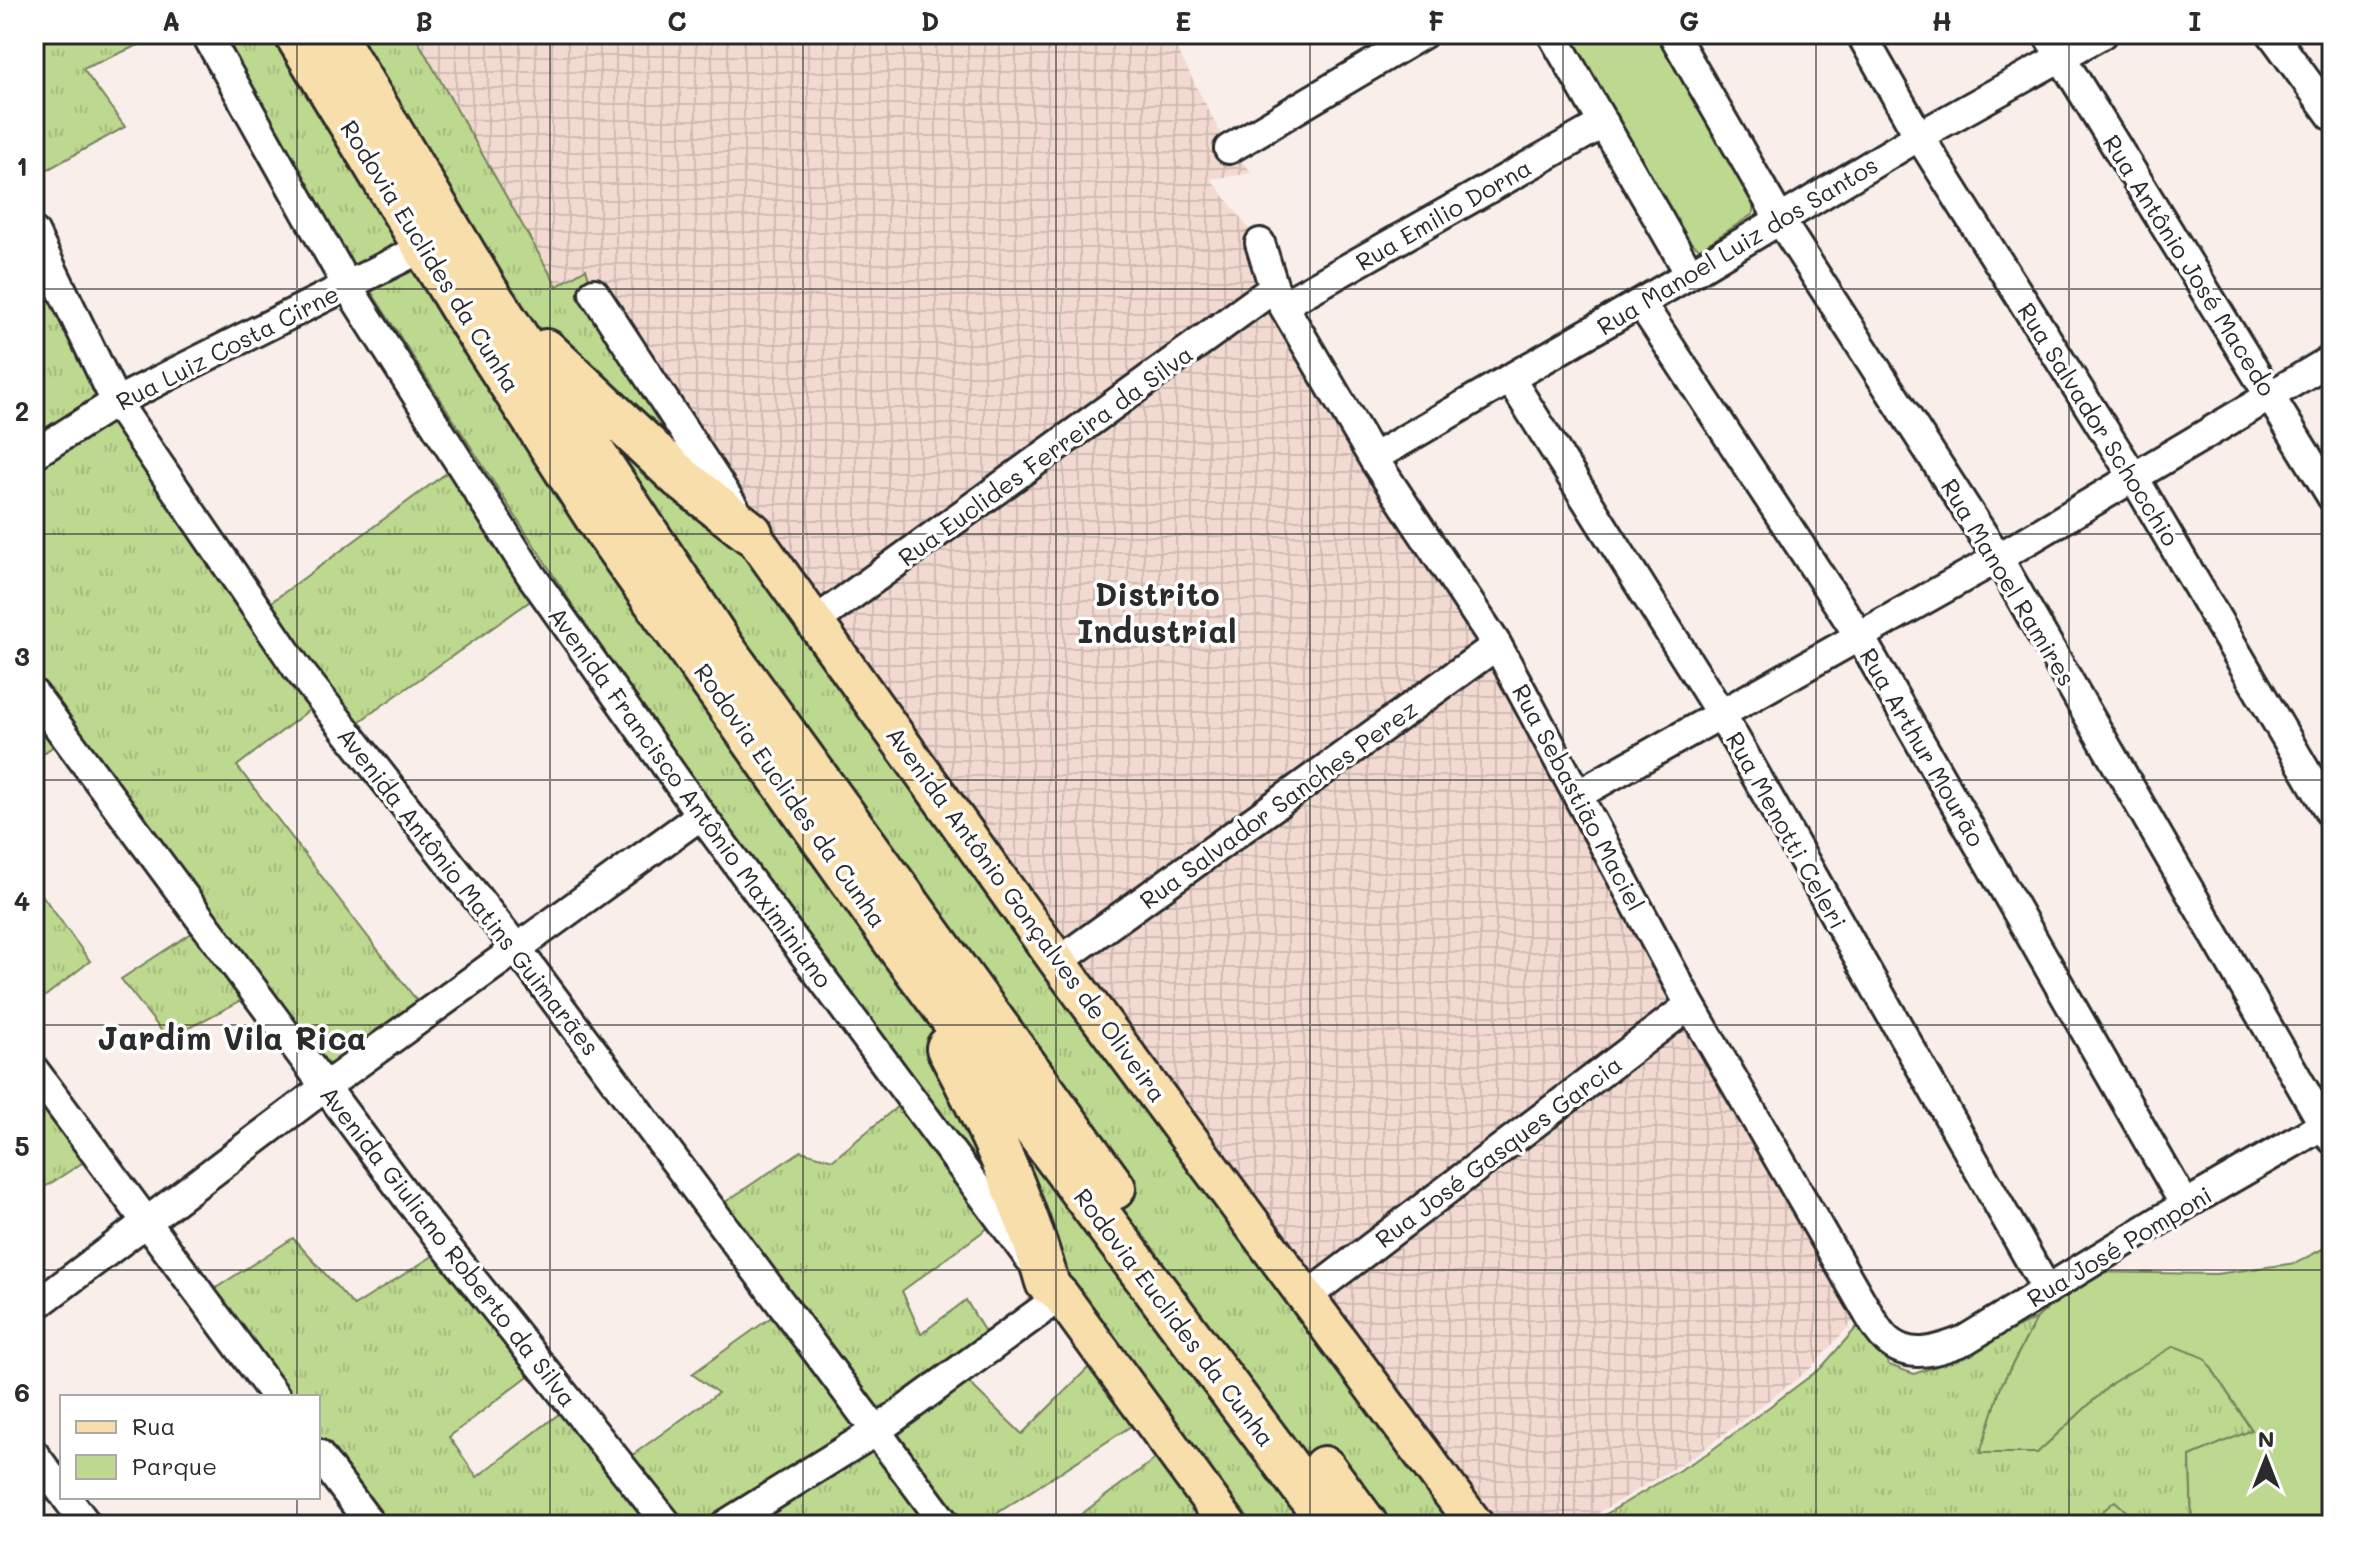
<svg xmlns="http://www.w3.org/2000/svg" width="2366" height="1559" font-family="Mali,sans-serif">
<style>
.industrial{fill:url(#industrial-grid)}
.grass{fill:url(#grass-tufts);stroke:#74825d;stroke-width:2}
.green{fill:#bdd88f;stroke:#74825d;stroke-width:2}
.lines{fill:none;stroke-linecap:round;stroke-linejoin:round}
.minor-casing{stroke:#2b2b2b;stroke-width:34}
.major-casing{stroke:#2b2b2b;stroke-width:42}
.highway-casing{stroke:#2b2b2b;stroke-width:48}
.minor{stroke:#fff;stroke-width:28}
.major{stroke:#f8deab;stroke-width:36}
.highway{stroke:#f8deab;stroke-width:42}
.grid{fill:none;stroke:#2b2b2b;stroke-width:2;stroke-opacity:0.55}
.labels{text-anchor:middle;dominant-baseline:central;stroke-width:7;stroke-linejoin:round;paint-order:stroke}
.street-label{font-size:24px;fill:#2b2b2b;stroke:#fff}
.district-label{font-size:32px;font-weight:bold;fill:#2b2b2b;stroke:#fff}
.neatline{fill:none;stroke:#2b2b2b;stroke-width:3}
.grid-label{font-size:26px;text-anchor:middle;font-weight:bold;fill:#2b2b2b}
</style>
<defs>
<pattern id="industrial-grid" width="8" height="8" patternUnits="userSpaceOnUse" patternTransform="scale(2)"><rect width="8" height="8" fill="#f2dad1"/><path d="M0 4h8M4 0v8" fill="none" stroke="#d0bbb4"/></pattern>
<pattern id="grass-tufts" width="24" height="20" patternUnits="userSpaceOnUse" patternTransform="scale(2)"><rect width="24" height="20" fill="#bdd88f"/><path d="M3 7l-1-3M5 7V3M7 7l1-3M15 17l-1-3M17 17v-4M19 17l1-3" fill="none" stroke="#a3ba7c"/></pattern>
</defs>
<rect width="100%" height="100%" fill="#f9eeea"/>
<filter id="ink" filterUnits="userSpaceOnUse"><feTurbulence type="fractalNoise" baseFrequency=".0125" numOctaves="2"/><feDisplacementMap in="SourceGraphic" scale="16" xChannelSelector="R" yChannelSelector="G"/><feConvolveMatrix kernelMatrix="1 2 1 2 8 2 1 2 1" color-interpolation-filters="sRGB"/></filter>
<g filter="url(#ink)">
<!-- industrial -->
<path class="industrial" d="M414 34H1169L1229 149 1253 173 1211 179 1260 243 1865 1308 1811 1368 1699 1453 1578 1525H1475L594 293 586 269 557 287Z"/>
<!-- grass -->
<path class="grass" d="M34 34H164L83 69 125 127 34 177Z
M224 34H414L557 286 586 269 594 293 587 309 815 646 1248 1239 1381 1430 1455 1525H1254L1034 1237 1002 1201 642 713 363 279 349 262Z
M34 232 116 402 259 611 460 463 543 592 346 731 322 700 237 766 427 1014 325 1087 255 993 168 1039 121 979 204 925 65 738 34 760Z
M34 884 90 961 34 1005Z
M34 1070 96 1154 34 1194Z
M910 1096 1000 1219 902 1291 921 1334 966 1300 993 1346 958 1372 1022 1434 1103 1353 1148 1415 979 1525H371L318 1454V1397H276L202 1297 293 1238 354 1306 447 1247 541 1366 449 1437 477 1477 572 1404 620 1464 718 1393 692 1374 784 1308 712 1211 801 1151 833 1160Z
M2037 1318 2002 1384 1981 1453H2037L2112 1383 2173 1345 2205 1358 2252 1431 2190 1457 2192 1525H2141L2115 1502 2086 1525H1588L1708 1453 1821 1368 1863 1320 1889 1365 1914 1374 1942 1364Z
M1171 1447 1228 1525H1067Z"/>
<!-- green -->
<path class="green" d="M1566 34H1660L1754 197 1753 214 1700 249 1681 235Z
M2332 1244V1525H2192L2190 1456 2252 1430 2205 1358 2174 1346 2112 1383 2037 1453H1980L2002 1384 2037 1318 2089 1272 2216 1274 2296 1263Z
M2115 1501 2141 1525H2086Z"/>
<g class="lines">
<defs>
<path id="minor" d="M206 34 348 287 531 575 701 815 1030 1259
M1552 34 1690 274
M1673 34 1780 220 1998 558 2332 1139
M1861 34 1919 136 2133 476 2332 816
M2047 34 2332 497
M2272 34 2332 116
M1229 149 1423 34
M34 232 116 402 297 668 517 949 946 1525
M1260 243 1274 288 1283 305 1373 458 1497 645 1690 1005 1865 1308C1871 1318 1878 1332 1887 1340 1910 1361 1940 1350 1965 1340L2185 1205 2332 1120
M594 293 735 509
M1641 303 1860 637 2185 1205
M1283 305 1604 123
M1511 380 1721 714 2047 1290
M34 454 116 402 424 247
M1373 458 1690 274 1919 136 2102 34
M816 621 1274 288
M34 694 409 1200 668 1525
M1579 794 1998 558 2332 359
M1058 962 1497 645
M34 1070 276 1397
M1306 1297 1690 1005
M34 1307 325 1087 701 815
M34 1454 62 1492
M318 1454 371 1525
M66 1497 87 1525
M725 1525 876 1431 1061 1296"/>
<path id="major" d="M751 533 1058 962 1475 1525
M1047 1282 1061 1296 1228 1525"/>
<path id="highway" d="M296 34 461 307 602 526 901 950 1331 1525
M333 34 487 292 725 651 1114 1188
M546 351 681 478 751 533
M948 1048C988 1122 1024 1201 1047 1282
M1324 1468 1366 1525"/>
</defs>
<!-- minor casing -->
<use href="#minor" class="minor-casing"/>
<!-- major casing -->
<use href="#major" class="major-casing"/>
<!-- highway casing -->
<use href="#highway" class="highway-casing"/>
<!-- minor -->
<use href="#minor" class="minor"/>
<!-- major -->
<use href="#major" class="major"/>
<!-- highway -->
<use href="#highway" class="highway"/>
</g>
</g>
<!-- grid -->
<path class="grid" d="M297 34V1397M550 34V1525M803 34V1525M1056 34V1525M1310 34V1525M1563 34V1525M1816 34V1525M2069 34V1525M34 289H2332M34 534H2332M34 780H2332M34 1025H2332M34 1270H2332M297 1497V1525"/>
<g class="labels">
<!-- street labels -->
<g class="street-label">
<text transform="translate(1443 214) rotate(-30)">Rua Emilio Dorna</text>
<text transform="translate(1737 245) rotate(-31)">Rua Manoel Luiz dos Santos</text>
<text transform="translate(431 256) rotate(58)">Rodovia Euclides da Cunha</text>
<text transform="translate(2190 265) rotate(58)">Rua Antônio José Macedo</text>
<text transform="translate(227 347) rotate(-27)">Rua Luiz Costa Cirne</text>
<text transform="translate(2099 424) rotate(58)">Rua Salvador Schocchio</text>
<text transform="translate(1045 455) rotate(-36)">Rua Euclides Ferreira da Silva</text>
<text transform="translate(2009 582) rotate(59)">Rua Manoel Ramires</text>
<text transform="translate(1923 747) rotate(60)">Rua Arthur Mourão</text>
<text transform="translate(791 795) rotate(55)">Rodovia Euclides da Cunha</text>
<text transform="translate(691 797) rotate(54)">Avenida Francisco Antônio Maximiniano</text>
<text transform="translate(1579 797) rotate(62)">Rua Sebastião Maciel</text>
<text transform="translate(1278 804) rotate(-36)">Rua Salvador Sanches Perez</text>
<text transform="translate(1787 830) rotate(61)">Rua Menotti Celeri</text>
<text transform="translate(469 891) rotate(52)">Avenida Antônio Matins Guimarães</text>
<text transform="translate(1027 914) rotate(54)">Avenida Antônio Gonçalves de Oliveira</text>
<text transform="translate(1498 1151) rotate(-37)">Rua José Gasques Garcia</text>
<text transform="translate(449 1246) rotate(52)">Avenida Giuliano Roberto da Silva</text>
<text transform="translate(2119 1246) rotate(-31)">Rua José Pomponi</text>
<text transform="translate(1175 1317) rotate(53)">Rodovia Euclides da Cunha</text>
</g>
<!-- district labels -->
<g class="district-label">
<text x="1157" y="593">Distrito<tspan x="1157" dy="37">Industrial</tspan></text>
<text x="232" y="1037">Jardim Vila Rica</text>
</g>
</g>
<!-- margin -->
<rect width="2366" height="1559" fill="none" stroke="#fff" stroke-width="88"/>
<!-- legend -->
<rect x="60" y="1395" width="260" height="104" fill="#ffffff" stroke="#aaaaaa" stroke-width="2"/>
<rect x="76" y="1421" width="40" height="12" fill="#f8deab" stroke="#aaaaaa" stroke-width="2"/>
<text x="132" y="1435" font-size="24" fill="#2b2b2b">Rua</text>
<rect x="76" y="1455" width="40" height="24" fill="#bdd88f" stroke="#aaaaaa" stroke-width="2"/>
<text x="132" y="1475" font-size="24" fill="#2b2b2b">Parque</text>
<!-- north arrow -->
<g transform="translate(2266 1459)" stroke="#ffffff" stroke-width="6" paint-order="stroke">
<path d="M0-6L14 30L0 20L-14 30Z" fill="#2b2b2b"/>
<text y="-12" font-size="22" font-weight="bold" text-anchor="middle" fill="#2b2b2b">N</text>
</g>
<rect x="44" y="44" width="2278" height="1471" class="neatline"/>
<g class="grid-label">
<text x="171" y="31">A</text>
<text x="424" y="31">B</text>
<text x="677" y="31">C</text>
<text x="930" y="31">D</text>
<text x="1183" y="31">E</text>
<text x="1436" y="31">F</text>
<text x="1689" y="31">G</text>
<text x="1942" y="31">H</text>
<text x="2195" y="31">I</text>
<text x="22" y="176">1</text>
<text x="22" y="421">2</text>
<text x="22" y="666">3</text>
<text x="22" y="911">4</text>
<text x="22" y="1156">5</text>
<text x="22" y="1402">6</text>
</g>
</svg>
